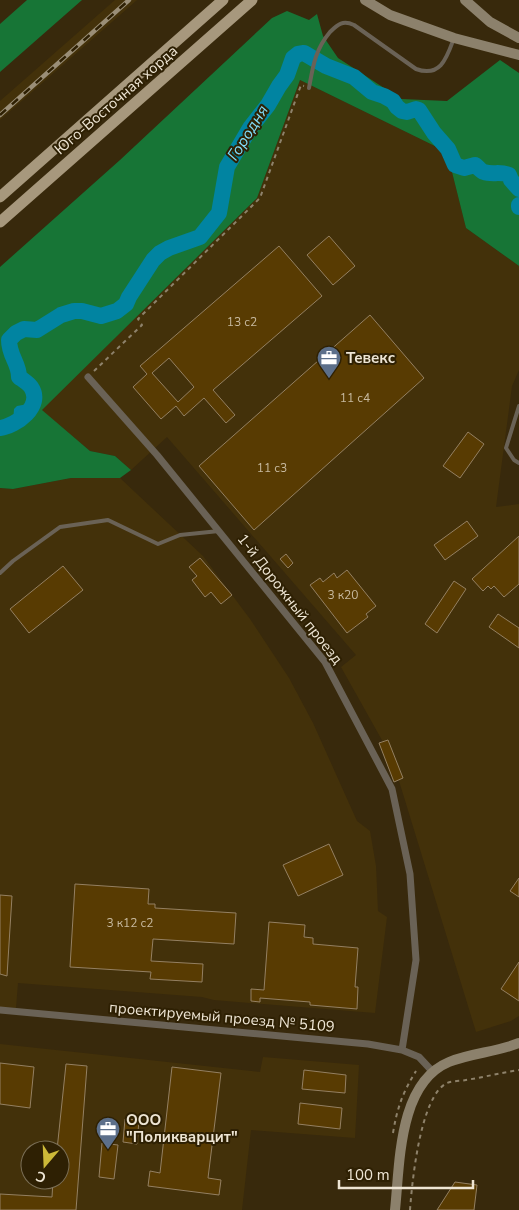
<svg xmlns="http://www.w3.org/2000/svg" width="519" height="1210" font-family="'Nunito Sans',sans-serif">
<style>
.built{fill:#43310a;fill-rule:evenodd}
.forest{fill:#177536}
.water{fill:#0184a1}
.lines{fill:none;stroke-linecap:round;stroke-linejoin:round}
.river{stroke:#0184a1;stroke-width:16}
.building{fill:#583b02;stroke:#948062;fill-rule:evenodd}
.path{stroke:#8e826b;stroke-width:2;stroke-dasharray:4 4;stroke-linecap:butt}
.service{stroke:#6a6256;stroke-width:4}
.minor{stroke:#6a6256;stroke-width:7}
.secondary{stroke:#8c816c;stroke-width:10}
.primary{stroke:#a7987d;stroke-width:11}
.rail-casing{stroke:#9a8e77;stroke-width:4.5}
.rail{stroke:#2e2003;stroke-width:2.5;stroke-dasharray:8;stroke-linecap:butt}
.labels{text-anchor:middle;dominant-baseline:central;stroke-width:4;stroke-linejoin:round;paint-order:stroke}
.number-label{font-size:12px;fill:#c8baa0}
.street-label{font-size:15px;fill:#eee5d4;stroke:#2e2003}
.poi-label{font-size:15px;font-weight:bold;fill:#eee5d4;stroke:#2e2003;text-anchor:start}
.water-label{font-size:16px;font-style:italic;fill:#81dbf8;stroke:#2e2003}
</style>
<rect width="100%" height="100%" fill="#38290c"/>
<!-- built -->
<path class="built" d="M115 0H137L0 120V101Z
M300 80 447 152 466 228 519 266V370L512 386 496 507 519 504V1016L511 1021 476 1032 392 758 341 667 356 655 167 437 131 470 115 456 90 451 41 410 257 198Z
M71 478H120L203 556 250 619 289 678 313 723 357 821 370 831 376 866 378 911 387 917 375 1013 214 1000 202 997 18 983 16 1008 0 1007V488L13 489Z
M0 1044 260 1072 263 1057 359 1065 355 1138 251 1130 242 1210H0ZM30 1150H60V1180H30Z"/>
<!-- forest -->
<path class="forest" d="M27 0H82L0 72V24Z
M287 11 309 20 317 14 323 36 338 58 401 99 447 101 500 60 519 73V266L466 228 447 152 300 80 257 198 42 410 90 451 115 456 131 470 120 478H71L13 489 0 488V267L120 160 272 18Z"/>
<!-- water -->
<path class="water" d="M28 404C36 417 32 421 18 426L13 422 14 409 17 406Z"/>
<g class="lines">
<!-- river -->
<path class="river" d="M519 205V207
M0 428C16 426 44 406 31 387 28 383 23 380 19 377 19 363 9 356 9 340L16 333 24 329 37 330 61 315 74 311H82L101 316 117 311 126 304 129 297 153 260 160 253 169 248 200 237 219 213 227 167 250 128 268 105 279 86 287 75 293 58 298 54 304 53 326 66 354 77 372 92 384 96 393 101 397 107 402 111 407 112 416 109 419 110 434 133 448 149 455 165 464 168 475 165C478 167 481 171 484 172 492 175 501 171 509 175L511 180 519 189"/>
</g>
<!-- building -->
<path class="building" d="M329 236 355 266 333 285 307 255Z
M279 246 322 296 213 390 235 415 226 423 204 398 184 416 176 406 161 419 133 387 147 374 140 366ZM169 358 194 387 178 402 152 373Z
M370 315 424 378 254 530 199 466Z
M468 432 484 444 460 478 443 466Z
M467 521 478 536 445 560 434 545Z
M519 536V584L504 597 494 586 491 589 488 586 483 591 472 579Z
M286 554 293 563 288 568 280 559Z
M200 558 232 595 221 604 211 592 205 597 192 580 197 576 189 567Z
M63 566 83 590 29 633 10 609Z
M347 570 376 606 366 614 368 617 347 633 310 585 320 578 323 582 334 573 337 578Z
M454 581 466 589 437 633 425 624Z
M498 614 519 628V648L489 627Z
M388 740 403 778 394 782 379 743Z
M329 844 343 875 298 896 283 865Z
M519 878V897L510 891Z
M75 884 149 889 148 904H155V908L236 913 234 944 153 939 151 961 203 964 202 982 150 979 151 972 70 967Z
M0 895 12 896 7 976 0 974Z
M269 922 305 925 304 937 313 938V944L358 948 355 987H358L357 1009 310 1005V1002L260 998V1002L251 1001V989L264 990Z
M519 962V1001L501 989Z
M0 1063 34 1067 30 1108 0 1104Z
M66 1064 87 1066 76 1210H0V1194L52 1197 53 1180H60V1150H57Z
M172 1067 221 1073 208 1178 221 1180 219 1195 148 1186 150 1171 160 1173Z
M304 1070 346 1075 345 1093 302 1089Z
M300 1103 342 1108 340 1129 298 1124Z
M125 1119 139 1120 137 1144 123 1142Z
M102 1143 118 1145 114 1179 99 1177Z
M455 1182 477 1185 474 1210H437Z"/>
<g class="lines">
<!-- path -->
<path class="path" d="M94 371 142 325 138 319 260 198 301 85 304 86
M393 1133C397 1108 403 1092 416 1071
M410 1210C412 1183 420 1096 447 1083 452 1081 460 1081 466 1080 484 1077 501 1073 519 1070"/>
<!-- service -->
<path class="service" d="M309 88C313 66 315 50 330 32 338 24 343 20 354 25L416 69C441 78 447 57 454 38
M519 406 506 448 514 460 519 463
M0 573 13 561 60 527 108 520 158 544 180 535 219 531"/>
<!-- minor -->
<path class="minor" d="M88 377 157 455 325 662 392 789 410 874 416 960 402 1050
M0 1010 368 1044 402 1050 419 1057 433 1072"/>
<!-- secondary -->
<path class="secondary" d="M365 0 390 15 454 38 519 55
M465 0 490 22 519 38
M395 1210C400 1164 398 1083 449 1062 471 1053 497 1052 519 1043"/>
<!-- primary -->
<path class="primary" d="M0 197 223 0
M0 222 252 0"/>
<defs>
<path id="rail" d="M0 115 129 0"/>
</defs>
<!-- rail casing -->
<use href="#rail" class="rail-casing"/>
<!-- rail -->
<use href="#rail" class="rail"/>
</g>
<!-- icons -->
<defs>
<symbol id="office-pin" viewBox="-11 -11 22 30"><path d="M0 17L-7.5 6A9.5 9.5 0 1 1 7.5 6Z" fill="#5c6f8a" stroke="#2e2003"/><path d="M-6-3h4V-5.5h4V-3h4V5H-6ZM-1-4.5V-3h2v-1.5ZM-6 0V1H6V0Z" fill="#fff"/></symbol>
</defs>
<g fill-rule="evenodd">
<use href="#office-pin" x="315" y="344" width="28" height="38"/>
<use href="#office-pin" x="94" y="1115" width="28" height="38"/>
</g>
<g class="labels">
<!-- number labels -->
<g class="number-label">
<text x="242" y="322">13 с2</text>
<text x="355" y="398">11 с4</text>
<text x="272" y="468">11 с3</text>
<text x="343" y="595">3 к20</text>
<text x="130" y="923">3 к12 с2</text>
</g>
<!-- street labels -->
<g class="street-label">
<text transform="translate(116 100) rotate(-41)">Юго-Восточная хорда</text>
<text transform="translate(290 599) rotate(52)">1-й Дорожный проезд</text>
<text transform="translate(222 1017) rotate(5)">проектируемый проезд № 5109</text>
</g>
<!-- poi labels -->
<g class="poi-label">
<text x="346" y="358">Тевекс</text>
<text x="126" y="1120">ООО<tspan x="126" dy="17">"Поликварцит"</tspan></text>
</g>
<!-- water labels -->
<g class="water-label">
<text transform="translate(248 133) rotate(-58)">Городня</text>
</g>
</g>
<!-- north arrow -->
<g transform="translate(45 1165) rotate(199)"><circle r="24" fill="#2e2003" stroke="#7b6f57"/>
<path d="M0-4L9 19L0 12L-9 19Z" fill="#cdb938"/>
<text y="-8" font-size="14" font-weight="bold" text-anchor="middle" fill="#eee5d4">С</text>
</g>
<!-- scale -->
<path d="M339 1180v8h134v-8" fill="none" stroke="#eee5d4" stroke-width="2.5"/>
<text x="346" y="1180" font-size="15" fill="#eee5d4" stroke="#2e2003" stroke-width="4" paint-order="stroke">100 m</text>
</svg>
